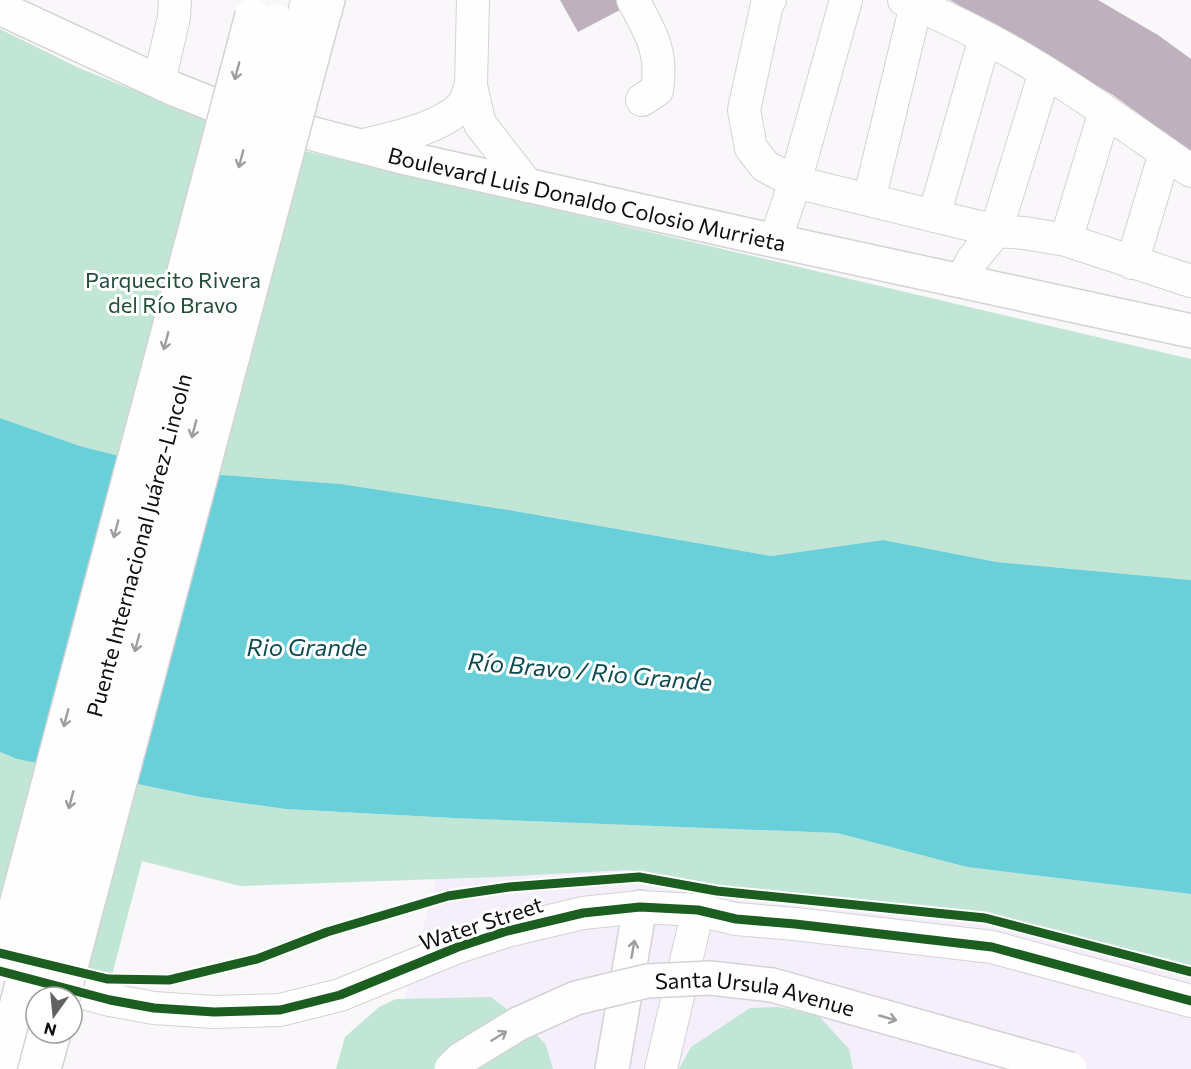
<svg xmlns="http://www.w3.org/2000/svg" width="1191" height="1069" font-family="Commissioner,sans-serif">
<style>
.commercial{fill:#f5effc}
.green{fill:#c1e6d5}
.water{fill:#69d0d9}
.building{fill:#beb0bc}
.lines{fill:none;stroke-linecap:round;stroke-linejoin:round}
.minor-casing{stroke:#d4d2d4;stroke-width:34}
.major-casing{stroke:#d4d2d4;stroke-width:36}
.highway-casing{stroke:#d4d2d4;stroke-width:36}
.minor{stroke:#fefefe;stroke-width:32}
.major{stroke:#fefefe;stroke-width:33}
.highway{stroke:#fefefe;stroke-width:33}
.minor-bridge-casing{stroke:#d4d2d4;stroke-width:34;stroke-linecap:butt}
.major-bridge-casing{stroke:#d4d2d4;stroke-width:36;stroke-linecap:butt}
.highway-bridge-casing{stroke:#d4d2d4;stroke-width:36;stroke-linecap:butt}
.minor-bridge{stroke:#fefefe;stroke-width:32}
.major-bridge{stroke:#fefefe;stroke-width:33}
.highway-bridge{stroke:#fefefe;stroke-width:33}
.cycleway-casing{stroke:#fff;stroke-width:13}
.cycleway{stroke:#1b5e20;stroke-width:9}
.oneway{stroke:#9f9e9f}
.labels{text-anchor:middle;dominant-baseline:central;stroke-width:6;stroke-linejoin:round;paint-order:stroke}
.street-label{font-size:22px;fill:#100f10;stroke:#fff}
.park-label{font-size:22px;fill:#234e3a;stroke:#fff}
.water-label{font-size:24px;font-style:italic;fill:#0f4c51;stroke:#fff}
</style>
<rect width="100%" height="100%" fill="#f9f7f9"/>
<!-- commercial -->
<path class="commercial" d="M453 818 792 830 1070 878 1191 894V1069H385Z"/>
<!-- green -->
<path class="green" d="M0 29 79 68 258 140 1191 359V580L997 562 883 540 771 556 509 510 341 484 182 472 80 446 0 418Z
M0 752 17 759 200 797 285 809 453 818 837 833 967 867 1191 894V966L984 912 724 888 628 870 498 877 240 886 142 861 112 975 0 945Z
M491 997 530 1028 546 1045 553 1069H336L345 1037 379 1007 396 999Z
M779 1007 818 1015 849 1049 853 1069H679L691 1047 750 1008Z"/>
<!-- water -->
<path class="water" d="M0 418 80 446 182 472 341 484 509 510 771 556 883 540 997 562 1191 580V894L967 867 837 833 453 818 285 809 200 797 17 759 0 752Z"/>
<!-- building -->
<path class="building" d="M560 0H639L578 32Z
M950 0H1098L1158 35 1191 59V152L1113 95Z"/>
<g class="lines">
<defs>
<path id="minor" d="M473 0 471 86 480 124 528 186
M633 0C651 33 663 52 657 90L642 100
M770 0 767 4 744 110 751 148 765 166 795 182 775 241
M846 0 795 182 996 231 1045 72
M904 0C1008 40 1100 107 1191 171
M301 27 307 0
M159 82 174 17 175 0
M360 146C391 138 437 130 461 107 466 102 468 92 471 86
M869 200 916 5
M934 216 985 38
M1066 240 1105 111
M1132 263 1165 153
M961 281 973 259 996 231 1024 233 1066 240 1191 281
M39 981 110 1000 154 1008 214 1012 280 1010 340 995 458 947 507 931 583 913 640 907 698 910 736 919 795 924 992 947 1191 1001
M24 1069 36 1023
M661 1069 698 910"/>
<g id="major">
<path id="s1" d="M0 8 174 89 227 110 325 137 406 158 735 232 1191 331"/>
</g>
<path id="highway" d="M319 32 328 0
M44 1069 54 1033
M612 1069 640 907"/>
</defs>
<!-- minor casing -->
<use href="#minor" class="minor-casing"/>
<!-- major casing -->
<use href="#major" class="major-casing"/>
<!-- highway casing -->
<use href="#highway" class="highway-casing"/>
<!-- minor -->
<use href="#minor" class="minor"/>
<!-- major -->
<use href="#major" class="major"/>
<!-- highway -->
<use href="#highway" class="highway"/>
<defs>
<path id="minor-bridge" d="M43 997 301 27"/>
<g id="major-bridge">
<path id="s2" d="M451 1069 461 1059 518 1024 576 998 647 981 710 978 772 985 1070 1069"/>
</g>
<g id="highway-bridge">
<path d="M0 965 252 15"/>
<path d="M63 997 319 32"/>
<path id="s3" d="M0 1067 277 21"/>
</g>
</defs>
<!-- minor-bridge casing -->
<use href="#minor-bridge" class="minor-bridge-casing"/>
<!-- major-bridge casing -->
<use href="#major-bridge" class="major-bridge-casing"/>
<!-- highway-bridge casing -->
<use href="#highway-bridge" class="highway-bridge-casing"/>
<!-- minor-bridge -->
<use href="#minor-bridge" class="minor-bridge"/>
<!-- major-bridge -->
<use href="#major-bridge" class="major-bridge"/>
<!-- highway-bridge -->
<use href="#highway-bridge" class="highway-bridge"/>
<defs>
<path id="cycleway" d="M0 953 108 979 169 980 257 959 327 932 448 896 509 887 639 877 717 891 985 918 1191 972
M0 971 110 1000 154 1008 214 1012 280 1010 340 995 458 947 507 931 583 913 640 907 698 910 736 919 795 924 992 947 1191 1001"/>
</defs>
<!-- cycleway casing -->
<use href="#cycleway" class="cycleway-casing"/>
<!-- cycleway -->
<use href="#cycleway" class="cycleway"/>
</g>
<!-- one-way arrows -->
<defs><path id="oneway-shaft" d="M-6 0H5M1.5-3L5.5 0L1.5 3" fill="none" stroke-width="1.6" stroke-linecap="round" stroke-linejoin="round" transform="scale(1.5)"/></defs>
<g class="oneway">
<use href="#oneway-shaft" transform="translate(237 71) rotate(105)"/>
<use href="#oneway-shaft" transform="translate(241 159) rotate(105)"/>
<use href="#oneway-shaft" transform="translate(166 341) rotate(105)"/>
<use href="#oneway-shaft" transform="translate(194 429) rotate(105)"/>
<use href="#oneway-shaft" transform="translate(116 529) rotate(105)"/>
<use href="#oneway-shaft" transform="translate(137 643) rotate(105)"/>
<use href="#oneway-shaft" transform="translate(66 718) rotate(105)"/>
<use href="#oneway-shaft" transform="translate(71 800) rotate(105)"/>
<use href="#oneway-shaft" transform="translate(633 949) rotate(-80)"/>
<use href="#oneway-shaft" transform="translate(888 1018) rotate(16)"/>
<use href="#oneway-shaft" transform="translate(499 1036) rotate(-32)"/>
</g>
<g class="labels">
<!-- street labels -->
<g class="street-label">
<text stroke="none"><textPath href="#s1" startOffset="620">Boulevard Luis Donaldo Colosio Murrieta</textPath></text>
<text stroke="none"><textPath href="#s3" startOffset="540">Puente Internacional Juárez-Lincoln</textPath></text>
<text transform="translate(481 923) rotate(-18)">Water Street</text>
<text stroke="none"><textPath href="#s2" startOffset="327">Santa Ursula Avenue</textPath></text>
</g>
<!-- park labels -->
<g class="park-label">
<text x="173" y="279">Parquecito Rivera<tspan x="173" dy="25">del Río Bravo</tspan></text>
</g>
<!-- water labels -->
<g class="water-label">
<text x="307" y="646">Rio Grande</text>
<text transform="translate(590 671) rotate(5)">Río Bravo / Rio Grande</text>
</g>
</g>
<!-- north arrow -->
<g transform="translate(54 1015) rotate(195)"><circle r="28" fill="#ffffff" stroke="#9f9f9f" stroke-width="1.5"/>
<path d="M0-4.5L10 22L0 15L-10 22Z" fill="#626062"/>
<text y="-9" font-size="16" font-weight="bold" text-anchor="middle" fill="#100f10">N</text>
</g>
</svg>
